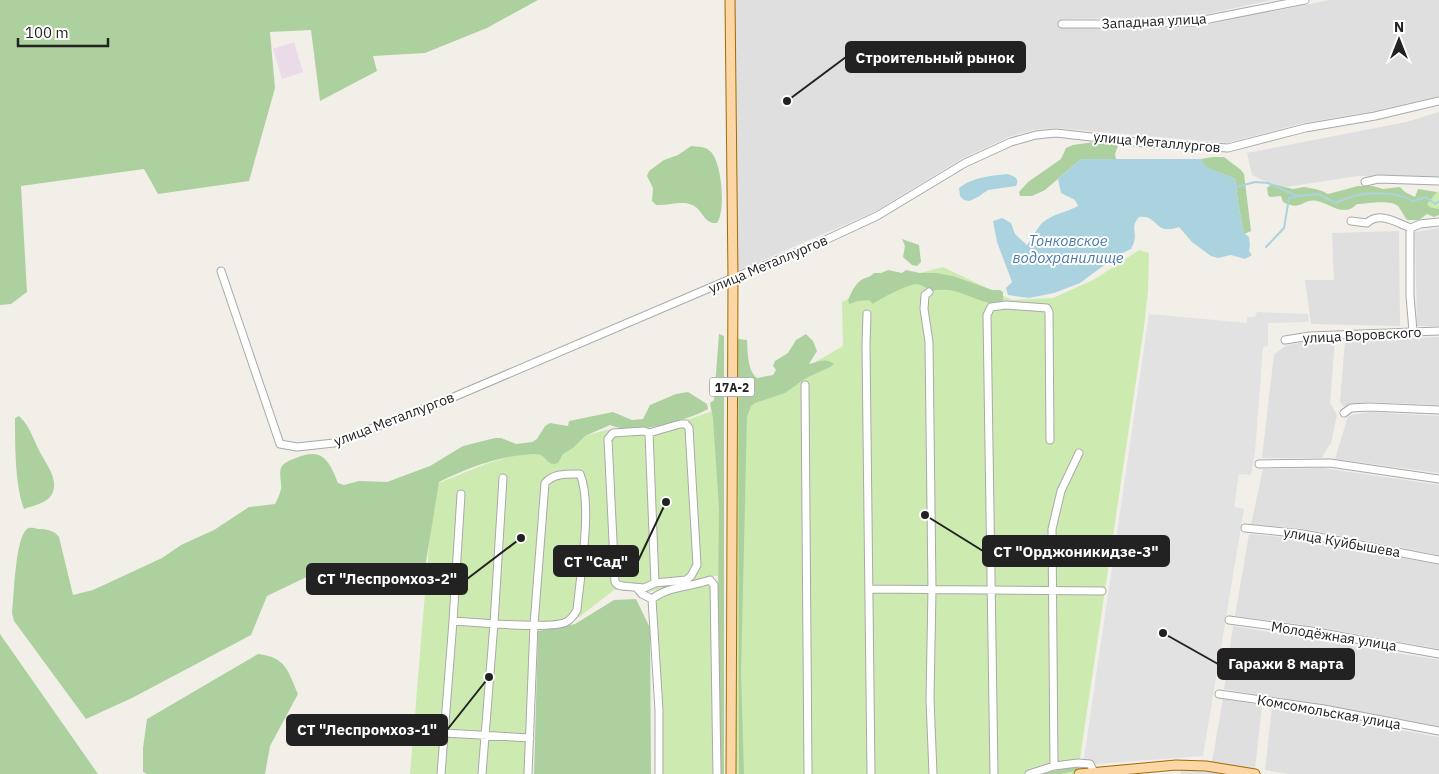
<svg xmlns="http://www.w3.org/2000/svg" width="1439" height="774" font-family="'IBM Plex Sans',sans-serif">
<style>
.residential{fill:#e0dfdf}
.industrial{fill:#ebdbe8}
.grass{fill:#cdebb0}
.forest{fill:#add19e}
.parking{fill:#e2e2e2}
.water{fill:#aad3df}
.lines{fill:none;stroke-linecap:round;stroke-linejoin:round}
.stream{stroke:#aad3df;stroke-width:2}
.minor-casing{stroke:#a9a9a9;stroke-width:9}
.major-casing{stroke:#a06b00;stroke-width:11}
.minor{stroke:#fff;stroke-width:7}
.major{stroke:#fcd6a4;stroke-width:9}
.labels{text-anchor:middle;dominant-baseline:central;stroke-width:4;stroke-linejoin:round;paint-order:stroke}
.shield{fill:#fff;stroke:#646464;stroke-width:1}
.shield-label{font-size:12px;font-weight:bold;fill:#222}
.street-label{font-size:14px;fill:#222;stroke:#fff}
.water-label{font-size:15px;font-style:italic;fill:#4a7aab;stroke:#fff}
.leader{fill:none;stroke:#222;stroke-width:2}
.callout-dot{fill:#222;stroke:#fff;stroke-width:2}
.callout{fill:#222;stroke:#222;stroke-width:2}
.callout-label{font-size:15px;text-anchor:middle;font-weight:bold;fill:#fff}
</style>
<rect width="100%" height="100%" fill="#f2efe9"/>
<!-- residential -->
<path class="residential" d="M735 0H1272L1193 17 1062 19 1058 26 1125 29 1195 27 1330 0H1439V96L1374 111 1303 123 1227 143 1056 128 1034 130 1009 137 963 158 874 212 738 271Z
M1439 112V176L1424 179 1358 176 1279 188 1252 175 1247 153 1406 122Z
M1439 228V326H1417L1415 232Z
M1399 231 1400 326 1311 324 1305 280H1334L1332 233Z
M1439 337V405L1369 402 1344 407 1340 402 1345 340Z
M1335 340 1330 403 1337 415 1331 443 1321 458H1262L1274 354 1287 345 1310 341Z
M1369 412 1439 416V473L1335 459 1348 416Z
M1323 468 1439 485V555L1304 529 1251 524 1263 469Z
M1249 534 1302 539 1439 565V649L1312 626 1235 616Z
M1233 626 1439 660V727L1224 689Z
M1223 699 1262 705 1255 769 1212 762Z
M1272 707 1439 737V774H1288L1265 770Z
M1181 770 1205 771 1223 774H1181Z"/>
<!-- industrial -->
<path class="industrial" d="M294 42 303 72 282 79 273 49Z"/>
<!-- grass -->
<path class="grass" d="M1439 191V209L1430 207 1426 204 1432 196Z
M1139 250 1149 253 1148 290 1144 327 1078 772 1073 774H736V420L754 397 843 346 842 302 878 284 943 267 1012 300 1053 298 1095 279Z
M721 408 724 574 648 592 614 590 574 621 557 625 535 624 525 774H410L434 485 488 463 606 430 650 429 684 421Z
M709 583 712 587 715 774H663L661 710 655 601C667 588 692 589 709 583Z"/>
<!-- forest -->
<path class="forest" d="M0 0H538L487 28 425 53 373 56 377 71 320 101 311 30 270 32 275 88 249 181 158 194 144 169 21 186 27 292 11 304 0 305Z
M1094 142 1115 143 1118 146 1115 154 1116 159H1081L1045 190 1032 196H1020L1019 192 1028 182 1061 159 1066 148 1073 145Z
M691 146C698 147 705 146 710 151 722 161 726 211 717 223 703 224 703 209 692 205 682 200 668 206 656 205L652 201 653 188 647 176 649 171 664 160 678 155Z
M1212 157H1224L1241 170 1244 174 1251 231 1244 234 1238 203 1235 179 1205 167 1201 159Z
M1272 184 1293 189 1304 187 1315 189 1322 191 1328 194 1358 186H1373L1383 189 1400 187 1405 192 1415 197 1418 189 1437 192 1427 204 1430 207 1439 209V215L1434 217 1427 214 1419 220H1407C1404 216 1401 210 1398 206 1389 199 1368 204 1357 204 1344 218 1331 204 1317 201 1303 198 1302 212 1283 202L1281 196 1270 197 1268 195 1267 188Z
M902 239 919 245 921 262 917 266 912 265 903 257 905 246Z
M888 270 902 273 906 270 920 273H936L953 276 992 290H1000L1003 292V300L1000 304C983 304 970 295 954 291 946 289 938 290 930 291 926 288 922 284 916 284 907 285 881 298 873 304L869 300 858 301 849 304 848 300C851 293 856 282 863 279 868 277 870 277 874 273H881Z
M719 334 724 336V774H716L719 509 713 418 710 403 714 400Z
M806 334 813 341 817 351 809 364C818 362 825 357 834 364L830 367 806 378 785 393 755 403 751 406 747 417 741 673 744 774H739L738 339 747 340C748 352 747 370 757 378L773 375 776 370 773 366 775 361 788 353 796 340Z
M688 392 707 404 708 409C686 421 634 436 610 425L585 436 573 448 563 454 558 463C547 468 547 454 536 454 501 455 470 467 439 482L425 568 363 575 342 584 321 570 267 596 251 635 132 698 86 719 14 621 12 613C14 597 15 538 27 529 30 527 34 528 38 529 46 529 54 530 59 537L73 595 93 590 162 558 181 545 214 530 249 507 275 504C277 500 280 494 281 489 282 482 278 472 282 466 285 462 291 460 296 458 322 447 329 460 338 483L344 485 359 481 387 482 430 466 463 446 495 438H501L516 444 532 442 537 439 545 426 550 423 568 426 569 421 613 412 632 420 643 419 650 405 676 394Z
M19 416C31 427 33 440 41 454 47 465 59 480 52 494 48 503 32 506 24 509 15 485 15 445 15 418Z
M636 599 650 628 651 774H534L538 631 575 624 614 600Z
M0 634 98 774H0Z
M258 654C286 657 288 671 298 694L270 746 265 774H147L143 772V748L147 719Z
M1073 766 1082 769 1061 774H1042Z"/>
<!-- parking -->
<path class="parking" d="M1257 312 1308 314 1309 322 1268 323V346L1263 347 1255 453 1251 475 1239 474 1234 507 1244 509 1203 756 1083 765 1149 314 1247 323V317H1255Z"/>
<!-- water -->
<path class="water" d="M1081 159H1201L1206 167 1235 179 1238 203 1244 233 1249 237 1250 245 1249 251 1252 255 1245 259 1231 255 1218 258 1211 256 1192 242 1179 227C1153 236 1159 214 1139 217 1133 224 1134 228 1135 236 1135 241 1133 245 1131 249L1112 258 1103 266 1080 283 1054 293 1029 298 1008 295 1006 288 1012 282 997 242 993 221 1002 218 1011 223 1015 234 1027 245C1033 239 1036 229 1042 223 1052 214 1067 212 1078 206L1075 200 1061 193 1058 179Z
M1007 174C1014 176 1020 178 1016 186L988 190 978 197 969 201 964 200 960 196 959 188C973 177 989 176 1007 174Z"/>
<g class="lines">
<!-- stream -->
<path class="stream" d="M1236 187 1255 182 1268 183 1297 196 1318 194 1336 203C1341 201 1346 198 1351 197 1366 191 1399 192 1413 201L1426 197 1435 204 1439 201
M1266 247 1284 228 1289 198 1295 197"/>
<defs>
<path id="minor" d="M1062 24H1125L1194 22 1305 0
M1365 182 1378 179 1439 181
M1351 221 1367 223C1380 211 1397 223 1411 228L1420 224 1439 222
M1411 228 1410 232V296L1413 331
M221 271 280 444 297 447 334 443 449 399 733 278 808 248 877 216 965 163 1011 142 1036 135 1056 133 1144 143 1228 148 1305 128 1375 116 1439 101
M929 292 925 295 924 309 929 342 932 589 930 699 933 774
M867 314 866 345 871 774
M1285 340 1310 336 1439 331
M805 385 808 774
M1344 413 1351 408 1369 407 1439 410
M649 433 680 424H686L689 428 697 565 691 576 686 580 655 583 644 588 622 586 618 585 615 582 608 439 613 433 644 431 649 433 655 583
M1259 464 1330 463 1439 479
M461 494 453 621C474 622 551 630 566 622 571 620 574 615 577 610 580 576 593 505 580 474 567 474 554 473 545 483L534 625 528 774
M1245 528 1303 534 1439 560
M637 588 642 594 652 599
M869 589 1102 591
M1229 620 1311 631 1439 654
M1219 694 1324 709 1439 731
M444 733 530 738
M1054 766 1078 763 1090 764 1094 772
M441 774 453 621
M482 774 494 623 503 478
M659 774V710L652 599C668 586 691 587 710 580L714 585 717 774
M994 774 987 315 991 307 1006 305 1047 308 1049 312 1050 440
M1029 774 1054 766 1052 529 1061 491 1079 453"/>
<path id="major" d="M730 0 733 278 731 774
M1079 774 1176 765 1206 766 1255 774"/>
</defs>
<!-- minor casing -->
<use href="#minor" class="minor-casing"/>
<!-- major casing -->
<use href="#major" class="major-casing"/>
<!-- minor -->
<use href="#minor" class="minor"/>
<!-- major -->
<use href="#major" class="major"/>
</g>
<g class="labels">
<!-- shield labels -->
<rect class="shield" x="709.5" y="377.5" width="45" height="19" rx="4"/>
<g class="shield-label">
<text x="732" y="387">17А-2</text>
</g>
<!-- street labels -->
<g class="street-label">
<text transform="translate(1154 21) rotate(-3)">Западная улица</text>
<text transform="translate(1157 142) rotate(5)">улица Металлургов</text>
<text transform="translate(768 264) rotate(-23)">улица Металлургов</text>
<text transform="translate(1362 335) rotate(-3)">улица Воровского</text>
<text transform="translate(394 419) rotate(-21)">улица Металлургов</text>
<text transform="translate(1342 542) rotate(10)">улица Куйбышева</text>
<text transform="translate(1334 636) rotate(9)">Молодёжная улица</text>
<text transform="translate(1329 712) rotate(10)">Комсомольская улица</text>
</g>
<!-- water labels -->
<g class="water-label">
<text x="1068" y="240">Тонковское<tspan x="1068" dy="17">водохранилище</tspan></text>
</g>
</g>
<!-- callouts -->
<path class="leader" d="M787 101L846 57M925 515L983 551M666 502L638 561M521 538L467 579M1163 633L1218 664M489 677L447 730"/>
<g class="callout-dot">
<circle cx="787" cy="101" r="5"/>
<circle cx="925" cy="515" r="5"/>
<circle cx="666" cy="502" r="5"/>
<circle cx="521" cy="538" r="5"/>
<circle cx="1163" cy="633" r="5"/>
<circle cx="489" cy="677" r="5"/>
</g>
<g class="callout">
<rect x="846" y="42" width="179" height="30" rx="5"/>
<rect x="983" y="536" width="186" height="30" rx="5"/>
<rect x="554" y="546" width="84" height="30" rx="5"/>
<rect x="307" y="564" width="160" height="30" rx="5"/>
<rect x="1218" y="649" width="136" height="30" rx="5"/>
<rect x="287" y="715" width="160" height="30" rx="5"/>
</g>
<g class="callout-label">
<text x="935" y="63">Строительный рынок</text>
<text x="1076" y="557">СТ "Орджоникидзе-3"</text>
<text x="596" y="567">СТ "Сад"</text>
<text x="387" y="584">СТ "Леспромхоз-2"</text>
<text x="1286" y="669">Гаражи 8 марта</text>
<text x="367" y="735">СТ "Леспромхоз-1"</text>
</g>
<!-- north arrow -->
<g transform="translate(1399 40)" stroke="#ffffff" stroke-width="4" paint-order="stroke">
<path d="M0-4L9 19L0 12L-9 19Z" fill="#222222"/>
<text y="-8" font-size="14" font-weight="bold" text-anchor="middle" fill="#222222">N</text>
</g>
<!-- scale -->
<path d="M18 38v8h90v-8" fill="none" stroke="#222222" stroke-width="2.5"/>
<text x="25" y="38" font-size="15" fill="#222222" stroke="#ffffff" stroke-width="4" paint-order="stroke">100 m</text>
</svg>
